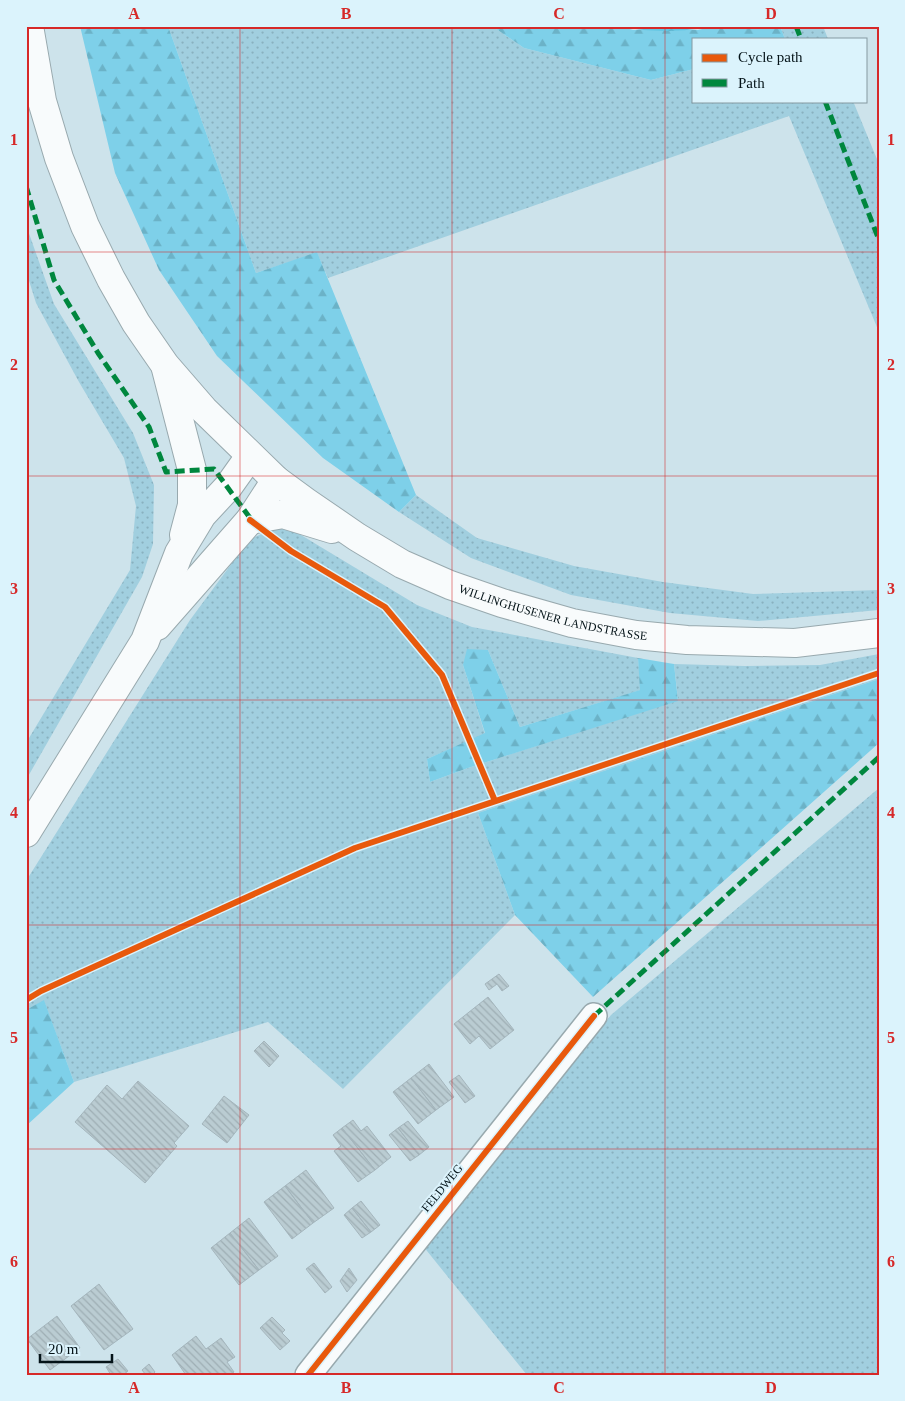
<svg xmlns="http://www.w3.org/2000/svg" width="905" height="1401" font-family="'Times New Roman',serif">
<style>
.grass{fill:url(#grass-dots)}
.forest{fill:url(#forest-firs)}
.water{fill:url(#water-ripples)}
.building{fill:url(#building-back-hatch);stroke:#a4b5bc}
.lines{fill:none;stroke-linecap:round;stroke-linejoin:round}
.street-casing{stroke:#98a9ae;stroke-width:28}
.secondary-casing{stroke:#98a9ae;stroke-width:30}
.street{stroke:#f8fbfc;stroke-width:25}
.secondary{stroke:#f8fbfc;stroke-width:28}
.quiet{stroke:#00873e;stroke-width:5;stroke-dasharray:10 5;stroke-linecap:butt}
.cycleway-casing{stroke:#dbf3fc;stroke-width:9}
.cycleway{stroke:#e8590c;stroke-width:6}
.grid{fill:none;stroke:#d62828;stroke-width:1;stroke-opacity:0.55}
.labels{text-anchor:middle;dominant-baseline:central;stroke-width:4;stroke-linejoin:round;paint-order:stroke}
.street-label{font-size:12px;fill:#041318;stroke:#dbf3fc}
.neatline{fill:none;stroke:#d62828;stroke-width:2}
.grid-label{font-size:16px;text-anchor:middle;font-weight:bold;fill:#d62828}
</style>
<defs>
<pattern id="grass-dots" width="8" height="8" patternUnits="userSpaceOnUse" patternTransform="scale(1.25)"><rect width="8" height="8" fill="#a1cfdf"/><path d="M2 2h.1M6 6h.1" fill="none" stroke="#89b1bf" stroke-width="1.8" stroke-linecap="round"/></pattern>
<pattern id="forest-firs" width="22" height="20" patternUnits="userSpaceOnUse" patternTransform="scale(1.25)"><rect width="22" height="20" fill="#7ed0e9"/><path d="M5 1l3.5 6h-7zM16 11l3.5 6h-7z" fill="#6bb2c7"/></pattern>
<pattern id="water-ripples" width="26" height="14" patternUnits="userSpaceOnUse" patternTransform="scale(1.25)"><rect width="26" height="14" fill="#61c6e3"/><path d="M2 4q2-2 4 0t4 0M15 11q2-2 4 0t4 0" fill="none" stroke="#53a9c2"/></pattern>
<pattern id="building-back-hatch" width="6" height="6" patternUnits="userSpaceOnUse" patternTransform="scale(1.25)"><rect width="6" height="6" fill="#baccd2"/><path d="M-1 5l2 2M0 0l6 6M5-1l2 2" fill="none" stroke="#9eaeb4"/></pattern>
</defs>
<rect width="100%" height="100%" fill="#cde3eb"/>
<!-- grass -->
<path class="grass" d="M168 26H492L524 48 651 80 694 69V101H853L879 164V332L789 116 328 278 317 253 256 273Z
M780 26H823L828 39H785Z
M26 225 54 304 133 433 154 485 153 544 142 577 26 780V743L130 570 136 506 124 458 79 382 36 303 26 271Z
M416 495 477 538 574 566 663 582 753 594 879 590V610L758 621 670 613 571 595 471 558 399 512Z
M276 527 291 529 417 605 472 627 638 658 641 690 520 727 488 650 463 665 485 734 427 759 430 782 468 768 678 700 674 664 745 666 820 665 879 654V679L478 813 515 915 343 1089 268 1022 74 1082 44 1001 26 1010V881L190 620 249 540Z
M879 788V1375H527L423 1246 611 1015Z"/>
<!-- forest -->
<path class="forest" d="M80 26H168L256 273 317 252 416 495 399 512 323 458 217 356 159 270 115 173Z
M492 26H619L633 30H698L715 26H780L785 39H694V69L651 80 524 48Z
M467 649 488 650 520 727 640 690 638 658 674 664 678 701 468 768 430 782 427 759 485 733 463 665Z
M879 679V743L593 997 515 915 478 813Z
M44 1000 74 1082 26 1126V1010Z"/>
<!-- water -->
<path class="water" d="M619 26H715C687 32 647 33 619 26Z"/>
<!-- building -->
<path class="building" d="M499 974 509 986 502 991 497 984 489 990 485 984Z
M488 997 514 1030 490 1049 479 1036 470 1044 454 1024Z
M264 1041 279 1056 269 1067 254 1051Z
M429 1064 454 1097 436 1110 411 1078Z
M459 1075 475 1096 465 1103 449 1082Z
M411 1078 436 1110 418 1124 393 1092Z
M138 1081 189 1126 174 1143 177 1146 145 1183 75 1122 107 1085 122 1099Z
M224 1096 249 1115 227 1143 202 1124Z
M353 1120 361 1131 367 1126 391 1157 375 1170 342 1128Z
M408 1121 429 1147 419 1155 398 1128Z
M342 1128 375 1170 358 1182 334 1151 341 1146 333 1135Z
M398 1128 419 1155 410 1161 389 1135Z
M306 1170 334 1208 313 1223 285 1186Z
M285 1186 313 1223 292 1239 264 1202Z
M361 1201 380 1225 371 1232 352 1208Z
M352 1208 371 1232 362 1238 344 1215Z
M249 1218 278 1256 259 1270 230 1233Z
M230 1233 259 1270 239 1285 211 1248Z
M314 1263 332 1287 325 1293 306 1269Z
M349 1268 357 1280 347 1292 340 1281Z
M99 1284 133 1329 104 1350 71 1306Z
M57 1316 80 1348 50 1370 27 1339Z
M272 1317 285 1330 282 1333 290 1341 280 1350 260 1328Z
M196 1336 206 1349 221 1338 235 1357 227 1362 234 1372 230 1375H186L172 1355Z
M118 1359 128 1371 123 1375H111L106 1367Z
M149 1364 155 1372 152 1375H146L142 1370Z"/>
<g class="lines">
<defs>
<path id="street" d="M308 1375 594 1016"/>
<g id="secondary">
<path id="s1" d="M29 26 42 101 59 158 85 226 111 279 136 323 165 365 204 410 276 480 306 502 357 537 402 564 450 585 502 603 572 623 636 635 687 640 795 643 879 633"/>
<path d="M166 369 192 470V505L184 535"/>
<path d="M250 520 283 514 332 529"/>
<path d="M157 626 250 520 276 480"/>
<path d="M26 833 145 641 179 553 202 515 228 487 250 456"/>
</g>
</defs>
<!-- street casing -->
<use href="#street" class="street-casing"/>
<!-- secondary casing -->
<use href="#secondary" class="secondary-casing"/>
<!-- street -->
<use href="#street" class="street"/>
<!-- secondary -->
<use href="#secondary" class="secondary"/>
<!-- quiet -->
<path class="quiet" d="M796 26 801 39
M825 101 879 240
M26 186 54 280 98 353 149 427 166 472 214 469 253 522
M594 1016 879 757"/>
<defs>
<path id="cycleway" d="M250 520 291 551 385 607 442 675 495 801
M26 1000 41 991 355 848 879 673
M308 1375 594 1016"/>
</defs>
<!-- cycleway casing -->
<use href="#cycleway" class="cycleway-casing"/>
<!-- cycleway -->
<use href="#cycleway" class="cycleway"/>
</g>
<!-- grid -->
<path class="grid" d="M240 26V1375M452 26V1375M665 26V1375M26 252H879M26 476H879M26 700H879M26 925H879M26 1149H879"/>
<g class="labels">
<!-- street labels -->
<g class="street-label">
<text stroke="none"><textPath href="#s1" startOffset="840">WILLINGHUSENER LANDSTRASSE</textPath></text>
<text transform="translate(442 1188) rotate(-51)">FELDWEG</text>
</g>
</g>
<!-- border -->
<rect width="905" height="1401" fill="none" stroke="#dbf3fc" stroke-width="55"/>
<!-- legend -->
<rect x="692" y="38" width="175" height="65" fill="#dbf3fc" stroke="#8599a1"/>
<rect x="702" y="54" width="25" height="8" fill="#e8590c" stroke="#8599a1"/>
<text x="738" y="62" font-size="15" fill="#041318">Cycle path</text>
<rect x="702" y="79" width="25" height="8" fill="#00873e" stroke="#8599a1"/>
<text x="738" y="88" font-size="15" fill="#041318">Path</text>
<!-- scale -->
<path d="M40 1354v8h72v-8" fill="none" stroke="#041318" stroke-width="2.5"/>
<text x="48" y="1354" font-size="15" fill="#041318" stroke="#dbf3fc" stroke-width="4" paint-order="stroke">20 m</text>
<rect x="28" y="28" width="850" height="1346" class="neatline"/>
<g class="grid-label">
<text x="134" y="19">A</text>
<text x="346" y="19">B</text>
<text x="559" y="19">C</text>
<text x="771" y="19">D</text>
<text x="14" y="145">1</text>
<text x="891" y="145">1</text>
<text x="14" y="370">2</text>
<text x="891" y="370">2</text>
<text x="14" y="594">3</text>
<text x="891" y="594">3</text>
<text x="14" y="818">4</text>
<text x="891" y="818">4</text>
<text x="14" y="1043">5</text>
<text x="891" y="1043">5</text>
<text x="14" y="1267">6</text>
<text x="891" y="1267">6</text>
<text x="134" y="1393">A</text>
<text x="346" y="1393">B</text>
<text x="559" y="1393">C</text>
<text x="771" y="1393">D</text>
</g>
</svg>
